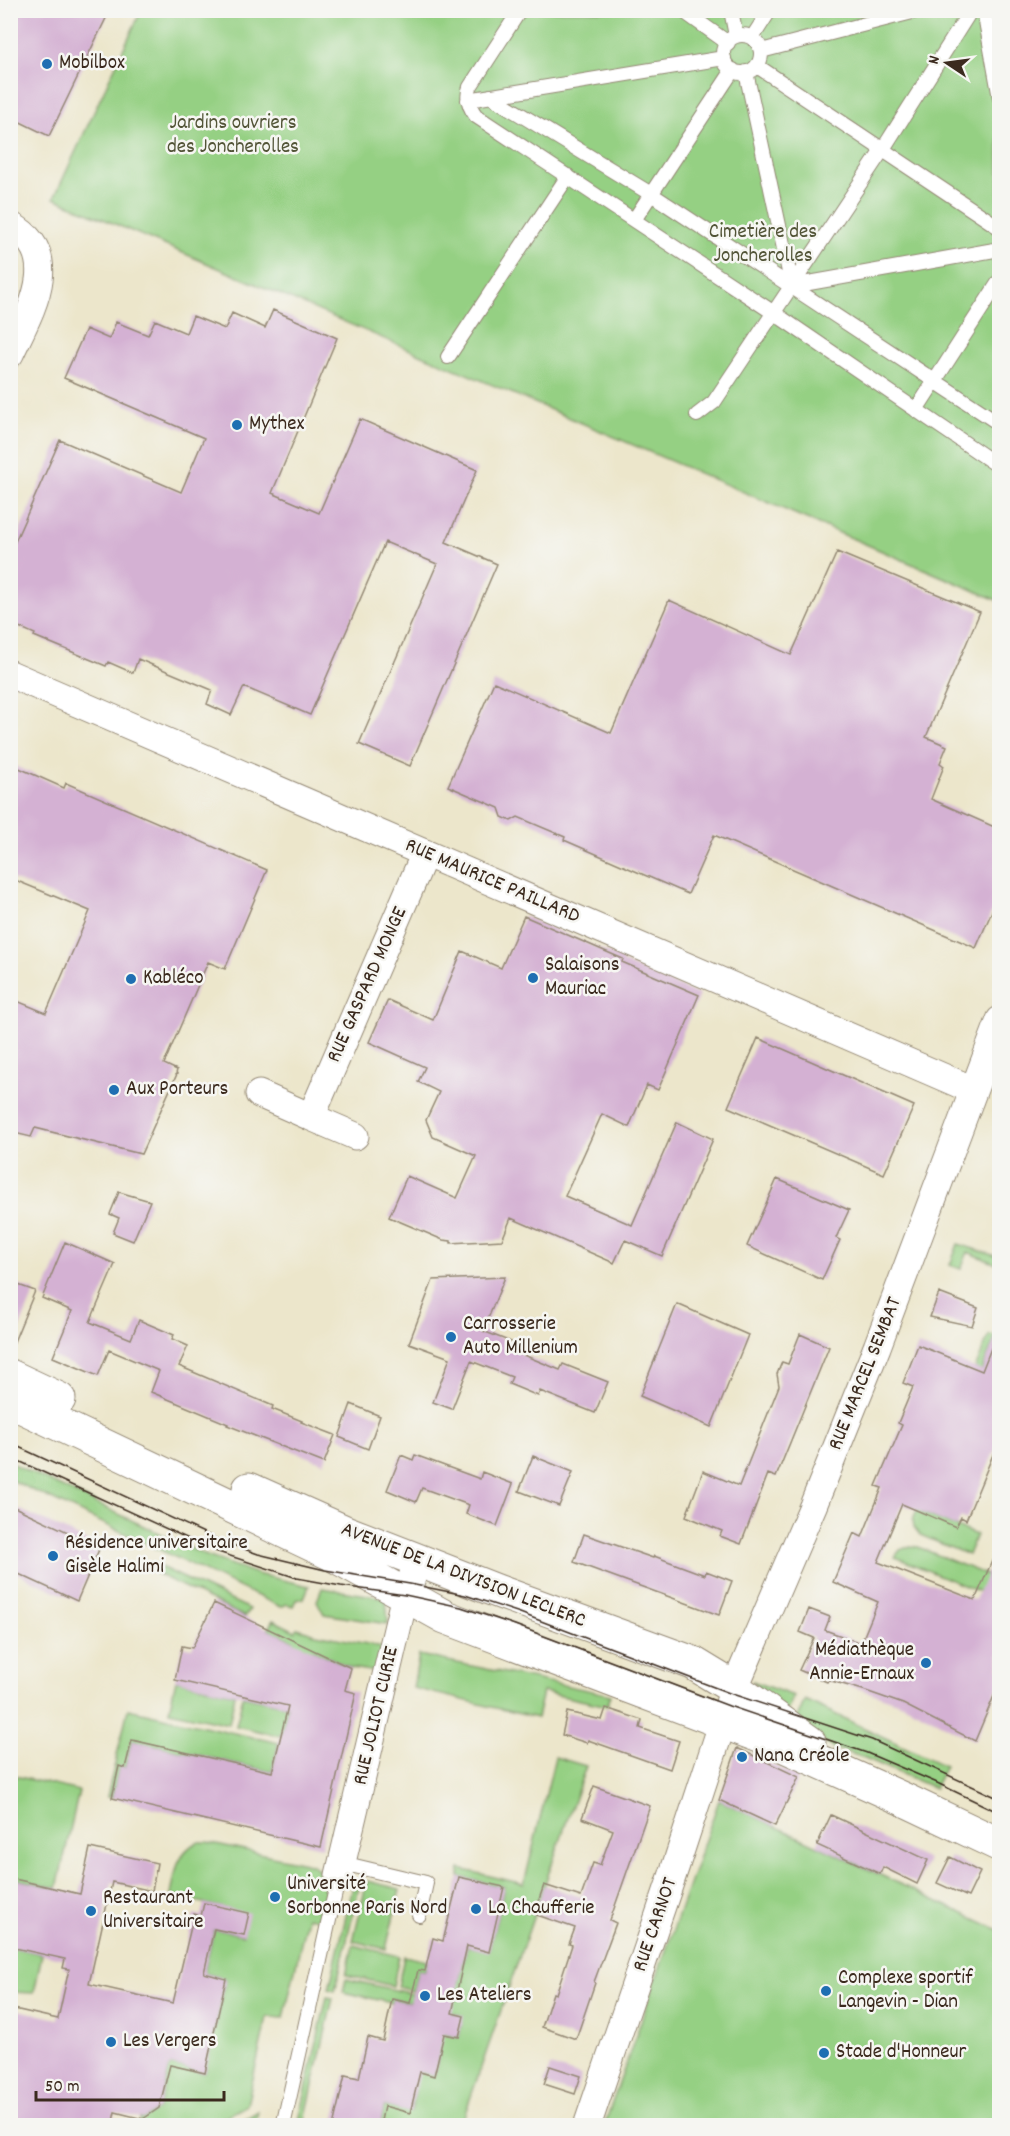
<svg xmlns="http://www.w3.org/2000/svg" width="1010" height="2136" font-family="Dekko,sans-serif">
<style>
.green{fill:#95d083;stroke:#687d50;stroke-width:1.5}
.building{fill:#d4b1d3}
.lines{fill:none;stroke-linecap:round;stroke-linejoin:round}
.service-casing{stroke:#948874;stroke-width:16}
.minor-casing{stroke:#948874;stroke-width:29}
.tertiary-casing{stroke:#948874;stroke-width:35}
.service{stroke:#fff;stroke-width:14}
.minor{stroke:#fff;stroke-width:27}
.tertiary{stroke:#fff;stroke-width:33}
.tram{stroke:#3b2a1e;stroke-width:1.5}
.poi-dot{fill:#1f6fb2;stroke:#f6f6f2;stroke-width:2}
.labels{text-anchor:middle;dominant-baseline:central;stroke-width:5;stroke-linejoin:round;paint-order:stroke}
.poi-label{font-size:21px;fill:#3b2a1e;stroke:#f6f6f2;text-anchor:start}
.park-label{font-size:21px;fill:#525437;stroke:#f6f6f2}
.street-label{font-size:21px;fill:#3b2a1e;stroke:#f6f6f2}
</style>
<rect width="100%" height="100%" fill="#f6f6f2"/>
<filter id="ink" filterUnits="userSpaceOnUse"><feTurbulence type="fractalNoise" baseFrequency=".0167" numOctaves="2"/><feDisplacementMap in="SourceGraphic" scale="12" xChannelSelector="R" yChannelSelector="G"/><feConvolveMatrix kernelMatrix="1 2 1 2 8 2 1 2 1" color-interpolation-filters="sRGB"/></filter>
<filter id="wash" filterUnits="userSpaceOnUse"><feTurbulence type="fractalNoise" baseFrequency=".008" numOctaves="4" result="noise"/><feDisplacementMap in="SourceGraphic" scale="24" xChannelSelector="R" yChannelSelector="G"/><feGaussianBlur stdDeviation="1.35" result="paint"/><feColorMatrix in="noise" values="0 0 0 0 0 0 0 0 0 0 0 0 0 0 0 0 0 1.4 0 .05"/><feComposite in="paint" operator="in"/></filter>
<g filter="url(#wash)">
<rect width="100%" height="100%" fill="#ece6cb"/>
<!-- green -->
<path class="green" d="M141 11H999V601L54 198Z
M958 1244 999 1257V1265L968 1252 961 1269 950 1265Z
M989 1335 996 1336 923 1513 976 1535 968 1555 920 1535 914 1527 913 1520Z
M11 1463 207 1556 257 1574 309 1586 304 1598 296 1600 293 1606 287 1604 281 1607 11 1480Z
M910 1546 918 1547 999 1580V1600L895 1557 900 1550Z
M154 1564 250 1609 245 1617 151 1571Z
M322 1588 386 1598 388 1624 324 1614 317 1601Z
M273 1620 295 1631 297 1628 316 1634 383 1647 376 1672 351 1668 313 1650 310 1656 292 1640 268 1629Z
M419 1655 611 1695 607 1706 543 1692 537 1718 413 1688Z
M176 1680 235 1694 229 1724 169 1711Z
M752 1681 794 1696 784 1717Z
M243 1696 288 1706 281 1736 236 1726Z
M805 1700 945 1766 934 1788 865 1758 833 1748 795 1722Z
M128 1709 279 1743 272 1772 132 1740 125 1768 119 1767 112 1798 107 1797Z
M555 1757 586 1766 461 2125 380 2126 384 2106 411 2112 415 2091 408 2069 434 2075 439 2054 432 2031 459 2037 463 2016 446 2011 459 1981 467 1946 489 1951 504 1887 459 1877 460 1869 524 1884Z
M11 1775 79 1791 57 1888 11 1878Z
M719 1800 999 1930V2125L604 2126Z
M197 1842H207L310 1864C337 1876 325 1896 318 1919L307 1917 284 2018 267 2017 247 2105 211 2125 139 2126 141 2118 143 2119 159 2108 170 2065 205 2073 226 1979 204 1973 214 1929 243 1935 248 1914 171 1895C176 1872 175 1855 197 1842Z
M367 1881 400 1889 386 1949 353 1941Z
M354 1882 360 1883 335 1991 329 1989Z
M353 1945 399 1956 393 1986 346 1975Z
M11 1947 42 1954 34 1993 11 1992Z
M404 1956 427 1961 425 1971 418 1970 413 1991 398 1987Z
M346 1979 413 1994 411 2003 393 1999 391 2003 343 1992Z
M327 1997 333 1998 304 2125H298Z
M258 2111 255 2125H235Z"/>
<g id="blocks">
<!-- building -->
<path class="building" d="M10 10H110L49 136 10 117Z
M273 310 337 338 272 493 319 513 360 419 477 470 446 542 497 564 410 766 359 744 437 564 385 542 310 715 244 687 231 715 207 704 212 690 138 659 133 673 108 662 106 666 34 636 35 634 10 623V553L60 440 181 492 204 438 64 378 86 329 109 339 116 322 148 335 155 320 186 333 193 316 225 329 232 313 265 328Z
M837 552 980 612 926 737 947 746 940 763 944 766 931 799 999 829V895L976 948 714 835 688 894 564 840 565 837 518 817 511 821 502 817 499 808 448 786 494 682 611 733 669 600 791 655Z
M10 764 64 788 66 783 267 870 225 969 208 962 164 1064 177 1070 176 1074H177L141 1154 35 1128 31 1137 10 1132V998L46 1013 90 911 10 878Z
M524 916 623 959 622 962 699 995 658 1090 647 1085 629 1127 602 1114 565 1196 632 1225 677 1122 713 1139 662 1256 625 1240 614 1263 511 1218 502 1240 451 1243V1241L443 1240 389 1217 407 1176 457 1198 476 1156 433 1137 426 1120 439 1092 418 1082 425 1067 369 1042 388 1000 433 1020 462 951 501 968Z
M758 1038 914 1106 884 1174 728 1107Z
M777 1179 849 1210 836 1238 840 1240 822 1280 747 1246Z
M119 1192 150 1201 133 1241 113 1233 119 1218 110 1214Z
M65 1242 115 1264 90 1322 131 1339 139 1320 174 1335 172 1339 188 1346 179 1366 273 1406 272 1409 302 1421 301 1422 335 1435 324 1463 227 1425 228 1424 151 1392 159 1371 109 1350 98 1376 53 1357 72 1311 42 1298Z
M505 1277 483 1331 524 1347 521 1354 560 1370 563 1364 608 1382 595 1413 540 1391 538 1396 509 1384 512 1377 471 1361 452 1409 433 1402 450 1358 409 1343 433 1280Z
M10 1282 35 1291 11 1349H10Z
M939 1293 978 1308 972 1326 930 1317Z
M677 1304 748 1335 711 1427 640 1396Z
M999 1328V1440L966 1520 961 1517 956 1527 902 1504 878 1562 975 1600 999 1545V1684L975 1741 903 1704 863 1690 828 1680 827 1682 799 1670 814 1638 800 1632 809 1609 830 1617 825 1630 861 1643 878 1602 833 1582 854 1533 862 1537 882 1488 876 1486 902 1425 898 1423 913 1387 903 1383 918 1345 982 1371Z
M800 1334 829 1347 776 1477 768 1474 741 1544 720 1536 722 1531 686 1516 703 1471 739 1486 779 1386 777 1374 782 1362 788 1364Z
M351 1404 380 1416 368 1449 339 1437Z
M401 1455 413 1460 415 1455 480 1479 482 1472 513 1484 497 1526 466 1514 469 1505 422 1488 416 1502 387 1490Z
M533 1456 573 1472 559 1506 519 1491Z
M10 1505 100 1547 77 1601 10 1570Z
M584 1534 653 1558 654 1556 705 1575 706 1571 732 1581 719 1615 574 1562Z
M214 1603 351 1668 345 1690 356 1693 321 1847 112 1798 119 1766 125 1768 132 1740 272 1772 288 1706 175 1680 182 1646 192 1648Z
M606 1708 642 1720 640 1728 679 1741 670 1769 588 1740 587 1743 562 1735 567 1712 602 1720Z
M737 1748 799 1777 775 1826 719 1800Z
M594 1786 650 1806 610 1920 616 1923 594 1982 595 1983 576 2039 542 2027 553 1993 556 1994 572 1945 569 1944 575 1928 534 1914 544 1885 581 1897 593 1863 600 1865 613 1830 582 1818Z
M831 1815 928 1860 917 1884 883 1867 880 1874 817 1845Z
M90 1848 157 1863 152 1891 112 1882 89 1984 173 2003 194 1914 201 1916 204 1903 249 1913 244 1935 214 1929 204 1973 226 1979 205 2073 170 2065 159 2108 143 2119 115 2112 112 2126H10V2008L58 2019 69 1969 63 1968 65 1959 10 1947V1878L80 1894Z
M950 1857 980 1872 968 1897 937 1883Z
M459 1877 504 1887 489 1952 467 1946 452 2013 464 2016 459 2037 444 2034 434 2076 420 2072 410 2113 384 2106 380 2126H333L345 2075 359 2078 368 2037 383 2041 392 1999 410 2003 418 1970 425 1971 433 1938 443 1941Z
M550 2066 581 2076 575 2094 544 2084Z"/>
</g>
</g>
<g filter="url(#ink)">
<use href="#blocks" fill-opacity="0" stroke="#948874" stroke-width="1.5"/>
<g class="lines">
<defs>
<path id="service" d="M520 10 470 87C466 98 469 107 476 116L774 313 1000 467
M682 10 728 43
M731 10 736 36
M984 10 1000 98
M723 54a19 19 0 1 1 38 0a19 19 0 1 1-38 0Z
M752 38 770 10
M761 51 920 10
M757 66 1000 228
M746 72 792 286 1000 249
M490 96 651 194 1000 424
M468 100 724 58
M634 220 733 70
M448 357 568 176
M916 410 1000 280
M697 415 714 402 883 149 971 10
M342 1863 426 1883 419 1915
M283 2126 339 1875"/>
<path id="minor" d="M10 225C66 255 29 313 10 354
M10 674 973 1090
M259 1094 311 1117 425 853
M311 1117 355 1136
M339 1875 405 1595 419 1560
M587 2126 676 1865 732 1694 813 1506 877 1347 1000 1020"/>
<path id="tertiary" d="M10 1376 59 1399
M10 1401 332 1554 445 1617 778 1743 903 1799 1000 1845
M249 1489 343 1531 497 1591 693 1663 734 1688 809 1742"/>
</defs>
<!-- service casing -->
<use href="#service" class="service-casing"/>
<!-- minor casing -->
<use href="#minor" class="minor-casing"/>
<!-- tertiary casing -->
<use href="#tertiary" class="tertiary-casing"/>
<!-- service -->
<use href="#service" class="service"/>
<!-- minor -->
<use href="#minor" class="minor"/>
<!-- tertiary -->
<use href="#tertiary" class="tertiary"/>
<!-- tram -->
<path class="tram" d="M10 1443 219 1540 258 1554 325 1570 410 1584 465 1595 520 1613 732 1694 872 1740 1000 1799
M10 1457 215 1551 297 1578 341 1586 405 1595 461 1607 515 1625 729 1706 867 1753 935 1782 1000 1813"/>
</g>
</g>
<!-- markers -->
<g class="poi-dot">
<circle cx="47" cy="64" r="6"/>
<circle cx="237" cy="425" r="6"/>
<circle cx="533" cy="978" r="6"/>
<circle cx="131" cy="979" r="6"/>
<circle cx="114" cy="1090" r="6"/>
<circle cx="451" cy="1337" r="6"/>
<circle cx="53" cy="1556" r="6"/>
<circle cx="926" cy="1663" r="6"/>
<circle cx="742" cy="1757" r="6"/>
<circle cx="275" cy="1897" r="6"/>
<circle cx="476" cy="1909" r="6"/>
<circle cx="91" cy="1911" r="6"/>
<circle cx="826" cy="1991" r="6"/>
<circle cx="425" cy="1996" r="6"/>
<circle cx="111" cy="2042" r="6"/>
<circle cx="824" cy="2053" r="6"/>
</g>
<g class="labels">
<!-- poi labels -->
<g class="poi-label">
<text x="59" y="64">Mobilbox</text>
<text x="249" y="425">Mythex</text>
<text x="545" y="966">Salaisons<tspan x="545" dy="24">Mauriac</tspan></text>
<text x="143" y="979">Kabléco</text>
<text x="126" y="1090">Aux Porteurs</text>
<text x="463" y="1325">Carrosserie<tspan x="463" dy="24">Auto Millenium</tspan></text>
<text x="65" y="1544">Résidence universitaire<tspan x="65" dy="24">Gisèle Halimi</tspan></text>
<text x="914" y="1651" text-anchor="end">Médiathèque<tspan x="914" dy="24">Annie-Ernaux</tspan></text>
<text x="754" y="1757">Nana Créole</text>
<text x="287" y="1885">Université<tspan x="287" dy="24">Sorbonne Paris Nord</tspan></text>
<text x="103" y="1899">Restaurant<tspan x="103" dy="24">Universitaire</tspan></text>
<text x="488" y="1909">La Chaufferie</text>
<text x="838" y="1979">Complexe sportif<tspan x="838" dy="24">Langevin - Dian</tspan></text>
<text x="437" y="1996">Les Ateliers</text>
<text x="123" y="2042">Les Vergers</text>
<text x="836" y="2053">Stade d'Honneur</text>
</g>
<!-- park labels -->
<g class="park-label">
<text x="233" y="124">Jardins ouvriers<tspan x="233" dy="24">des Joncherolles</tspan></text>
<text x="763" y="233">Cimetière des<tspan x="763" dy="24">Joncherolles</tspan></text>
</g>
<!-- street labels -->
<g class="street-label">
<text transform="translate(492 882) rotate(23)">RUE MAURICE PAILLARD</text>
<text transform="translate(368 985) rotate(-66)">RUE GASPARD MONGE</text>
<text transform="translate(866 1374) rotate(-68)">RUE MARCEL SEMBAT</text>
<text transform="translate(463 1576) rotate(21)">AVENUE DE LA DIVISION LECLERC</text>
<text transform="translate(377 1716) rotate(-77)">RUE JOLIOT CURIE</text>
<text transform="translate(656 1925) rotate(-71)">RUE CARNOT</text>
</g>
</g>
<!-- margin -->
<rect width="1010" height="2136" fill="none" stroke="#f6f6f2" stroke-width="36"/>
<!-- north arrow -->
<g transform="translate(947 63) rotate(283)" stroke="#f6f6f2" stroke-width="4.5" paint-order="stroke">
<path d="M0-4.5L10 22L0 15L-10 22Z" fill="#3b2a1e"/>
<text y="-9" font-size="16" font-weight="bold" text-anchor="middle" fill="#3b2a1e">N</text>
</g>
<!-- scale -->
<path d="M36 2091v9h188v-9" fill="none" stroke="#3b2a1e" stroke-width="3"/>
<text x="45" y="2091" font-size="18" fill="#3b2a1e" stroke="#f6f6f2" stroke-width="4.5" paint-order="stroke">50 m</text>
</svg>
